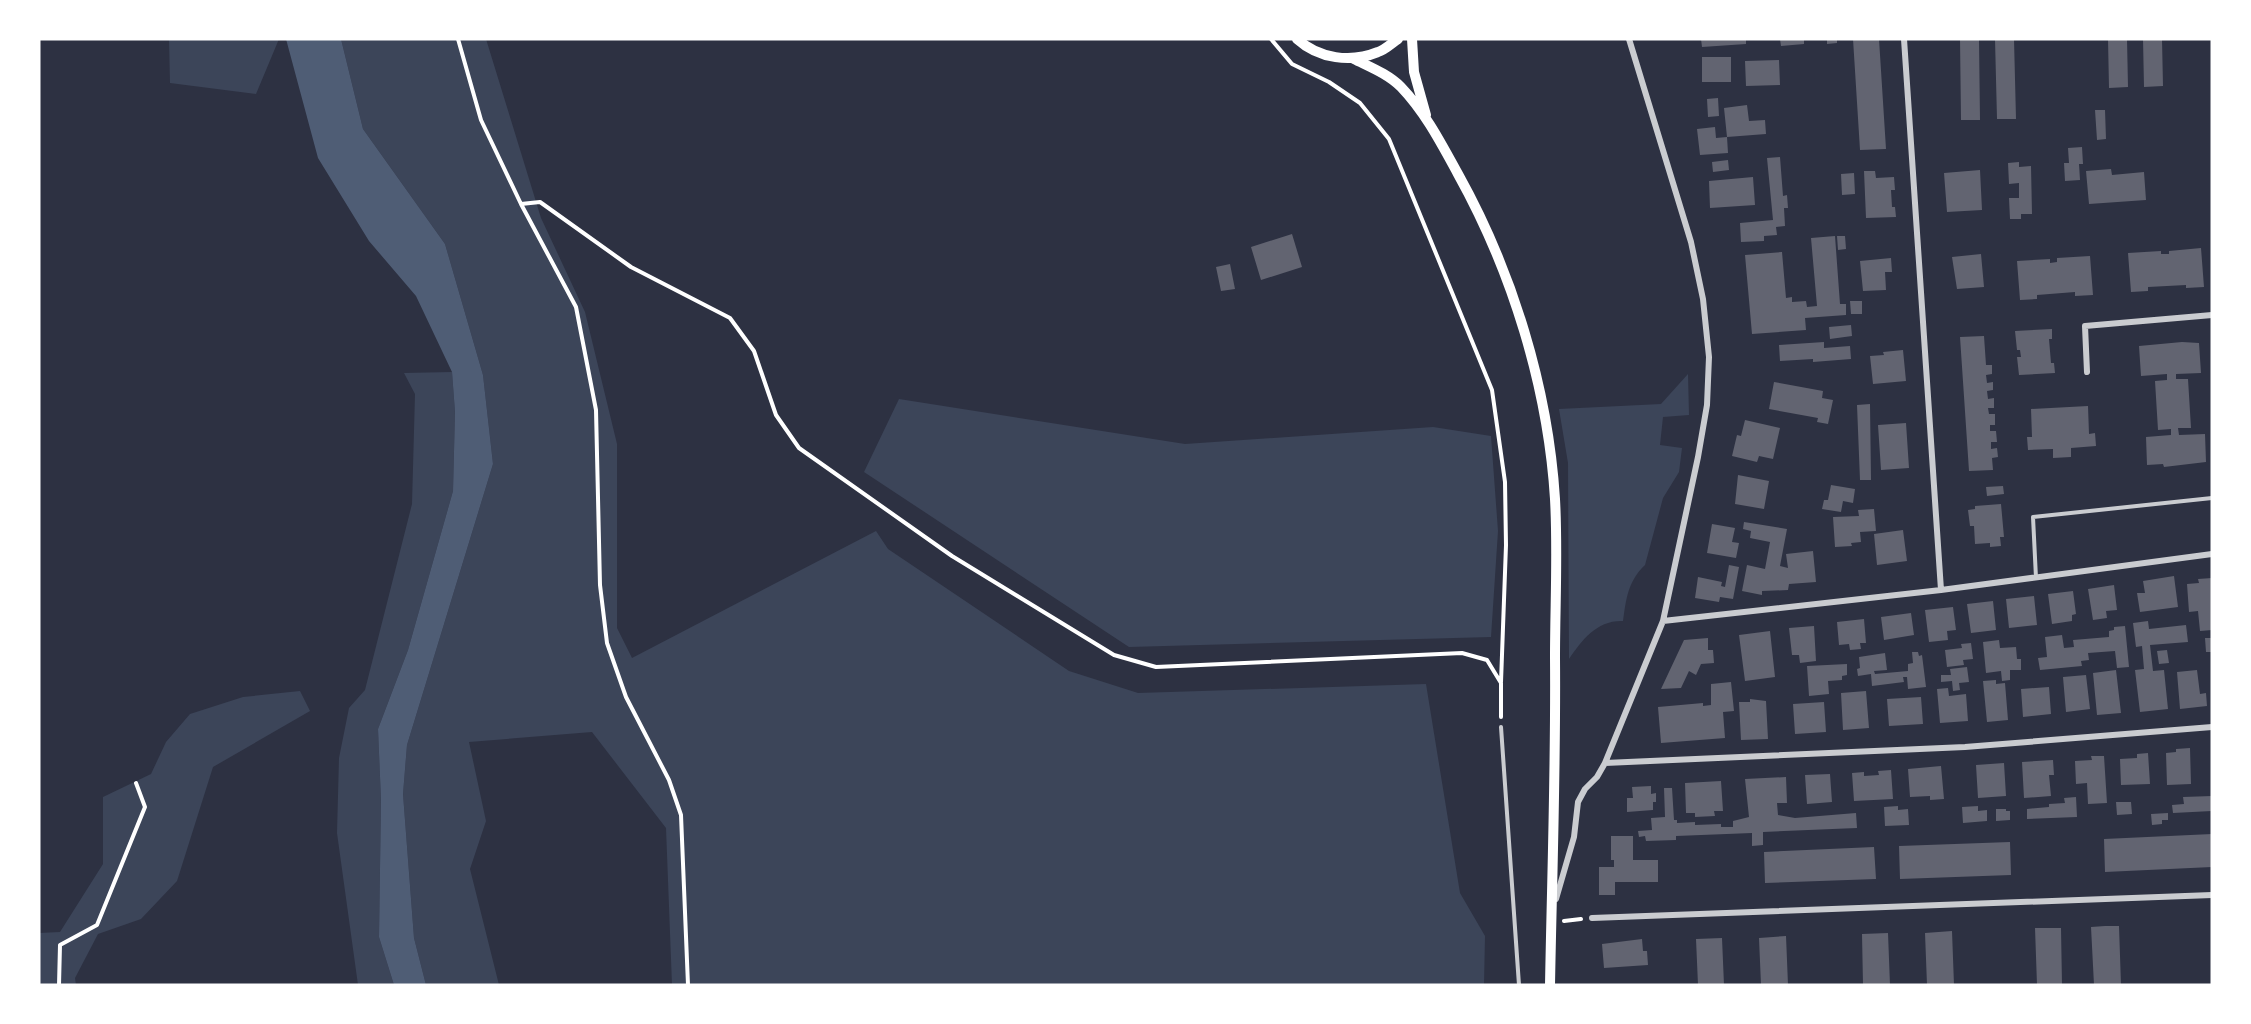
<svg xmlns="http://www.w3.org/2000/svg" width="2251" height="1024" font-family="Signika,sans-serif">
<style>
.green{fill:#3c4559}
.water{fill:#4f5d75}
.building{fill:#626471}
.lines{fill:none;stroke-linecap:round;stroke-linejoin:round}
.path{stroke:#fff;stroke-width:4}
.service{stroke:#caccd0;stroke-width:4}
.minor{stroke:#caccd0;stroke-width:6}
.secondary{stroke:#fff;stroke-width:10}
</style>
<rect width="100%" height="100%" fill="#2d3142"/>
<!-- green -->
<path class="green" d="M169 39H279L256 94 170 83Z
M341 39H486L541 218 585 312 617 444V628L632 658 876 531 888 549 1069 671 1138 693 1426 684 1460 893 1485 936 1484 985H672L666 828 592 732 469 742 486 821 470 869 499 985H426L414 938 403 794 407 745 493 464 483 375 445 244 363 129Z
M452 372 455 412 453 491 408 650 378 729 381 800 379 937 394 985H358L337 833 339 758 349 708 365 690 412 504 415 394 404 373Z
M1688 374 1689 415 1663 417 1660 445 1682 448 1679 472 1663 498 1645 565C1628 581 1626 599 1623 621 1597 620 1582 640 1569 659L1568 463 1559 409 1661 404Z
M899 399 1185 444 1433 427 1491 436 1498 531 1491 637 1129 647 864 472Z
M300 691 310 711 213 767 177 881 141 919 98 934 75 978 76 985H39V933L60 932 103 864V797L151 774 166 742 190 714 243 697Z"/>
<!-- water -->
<path class="water" d="M286 39H341L363 129 445 244 483 375 493 464 407 745 403 794 414 938 426 985H394L379 937 381 800 378 729 408 650 453 491 455 412 452 372 416 296 369 241 318 158Z"/>
<!-- building -->
<path class="building" d="M1701 39H1746V44L1702 47Z
M1780 39H1804V44L1781 46Z
M1827 39H1837V43L1827 44Z
M1853 39H1879L1886 149 1860 150Z
M1960 39H1979L1980 120H1961Z
M1995 39H2014L2016 119H1997Z
M2108 39H2127L2128 87 2109 88Z
M2143 39H2162L2163 86 2144 87Z
M1702 57H1731V82H1702Z
M1779 60 1780 85 1746 86 1745 61Z
M1718 98 1719 116 1708 117 1707 99Z
M1747 105 1749 121 1765 120 1766 134 1727 137 1728 153 1700 155 1697 129 1715 127 1716 138 1727 137 1724 108Z
M2095 110H2105L2106 139 2097 140Z
M2082 147 2083 164H2079L2080 180 2065 181 2064 163H2069L2068 148Z
M1780 157 1783 196 1787 195 1788 208H1784L1785 226 1776 227 1777 235 1764 236V241L1741 242 1740 223 1773 220 1767 158Z
M1728 160 1729 170 1713 172 1712 162Z
M2019 162V167L2031 166 2032 214H2021V219H2010L2009 198H2019V183L2009 184 2008 163Z
M2111 169 2112 175 2144 172 2146 200 2089 204 2086 171Z
M1980 170 1982 210 1947 212 1944 173Z
M1864 171H1875L1876 178 1894 177 1895 190H1891L1892 207H1895L1896 217 1866 218Z
M1854 173 1855 194 1842 195 1841 174Z
M1753 177 1755 205 1710 208 1709 181Z
M1292 234 1302 267 1261 280 1251 247Z
M1835 236 1840 304H1846V315L1805 318 1806 330 1752 334 1745 255 1782 252 1786 298 1792 297V302L1806 301 1807 307 1817 306 1811 238Z
M1837 236H1845L1846 249 1838 250Z
M2201 248 2204 287 2186 288V285L2148 287V291L2131 292 2128 253 2161 251V254H2169V251Z
M1981 254 1984 287 1957 289 1952 257Z
M2090 256 2093 295 2075 296V292L2037 295V299L2020 300 2017 261 2050 259V263L2057 262V258Z
M1891 258 1892 272H1885L1886 290 1863 291 1860 261Z
M1230 264 1235 289 1221 291 1216 267Z
M1850 301H1862V314H1851Z
M1851 325 1852 336 1830 339 1829 327Z
M2052 329V339H2049L2051 363H2054L2055 373 2019 375 2017 357H2021L2020 350H2017L2015 331Z
M1984 336 1986 365H1992V374L1986 375 1987 383 1993 382V390L1987 391 1988 399 1994 398V408H1988L1989 414H1995V425H1990V431H1996L1997 442H1991V449L1997 448 1998 457 1992 458 1993 470 1969 471 1960 337Z
M1824 342V348L1850 346 1851 359 1813 362V359L1780 361 1779 345Z
M2182 342 2199 343 2201 373 2176 374V379H2188L2191 428H2178L2179 435 2205 434 2206 462 2164 467 2163 464 2147 465 2146 437 2171 435V429L2158 430 2155 381 2167 380V374L2141 376 2139 346Z
M1903 350 1906 381 1873 384 1870 356 1884 355 1883 352Z
M1774 382 1823 391 1822 398 1833 400 1828 424 1817 422 1818 418 1769 409Z
M1870 404 1871 480H1860L1857 405Z
M2088 406 2089 434 2095 433 2096 446 2071 448V457L2053 458V449L2028 450 2027 437H2032L2031 409Z
M1745 420 1780 428 1773 459 1759 456 1757 462 1732 456 1737 435 1741 436Z
M1906 423 1909 468 1881 470 1878 425Z
M1738 475 1769 481 1764 509 1735 504Z
M1831 485 1855 489 1853 503 1843 501 1841 512 1822 509 1824 500H1828Z
M2003 486 2004 494 1987 496 1986 487Z
M2001 504 2004 537H2000L2001 546 1990 547V543L1975 544 1974 526H1970L1968 510 1975 509V506Z
M1874 509 1876 531 1860 532 1861 542 1851 543 1852 546 1835 547 1833 517 1859 516 1858 510Z
M1744 522 1787 529 1780 566 1788 568 1786 554 1813 551 1816 582 1789 584 1788 590 1762 591V595L1742 591 1747 565 1765 569 1770 542 1750 538 1751 531 1743 529Z
M1712 524 1735 528 1732 542 1739 543 1736 558 1707 553Z
M1903 530 1907 561 1877 565 1874 534Z
M1729 565 1739 567 1733 599 1720 597 1719 602 1695 598 1698 577 1722 582 1721 586 1725 587Z
M2174 576 2178 607 2140 612 2137 593H2145L2143 581Z
M2212 578V630L2200 631 2198 611 2189 612 2187 584 2199 583 2198 579Z
M2114 585 2117 610 2106 611 2107 618 2093 620 2088 589Z
M2073 591 2076 614 2072 615V621L2052 624 2048 594Z
M2034 596 2037 625 2009 628 2006 599Z
M1993 601 1996 630 1971 633 1967 604Z
M1953 607 1956 630 1947 631 1948 640 1929 642 1925 610Z
M1911 613 1914 635 1884 640 1881 617Z
M1864 619 1866 643H1860L1861 649 1850 650 1849 644 1839 645 1837 622Z
M2148 621 2149 629 2186 625 2188 642 2150 645 2153 671 2164 670 2168 709 2140 712 2135 670 2144 669 2142 646 2136 647 2133 623Z
M1814 626 1816 661 1800 663 1799 655H1792L1789 628Z
M2125 626 2129 667 2117 668 2115 651 2088 653 2089 660 2081 661 2082 666 2040 670 2038 658 2047 657 2045 637 2062 635 2064 648 2074 647 2073 640 2109 637V631L2114 630V627Z
M1770 631 1775 677 1745 681 1739 635Z
M1708 638V650H1713L1714 663 1701 664 1696 675 1689 671 1681 688 1661 689 1684 640Z
M2205 638H2212V652H2206Z
M1999 640 2000 648 2016 647 2017 659H2021V670H2010V680L2002 681 2001 671 1986 673 1983 642Z
M1971 643 1973 659 1963 660 1964 665 1947 667 1945 650 1962 648 1961 644Z
M2167 650 2169 663 2159 664 2157 651Z
M1912 652H1918L1919 656 1922 655 1926 687 1908 689 1907 677H1903L1904 682 1872 686 1871 674 1858 676 1857 669 1860 668 1859 657 1885 653 1887 670 1874 671 1875 674 1908 671V664L1913 663Z
M1847 664V675L1842 676V680L1828 681 1829 694 1809 696 1807 666Z
M1967 667 1969 682 1959 683 1960 690 1953 691 1952 681 1941 682V675H1951L1950 669Z
M2116 670 2121 713 2097 715 2093 673Z
M2197 670 2200 694 2206 693 2207 706 2180 709 2177 672Z
M2086 675 2090 709 2066 712 2063 677Z
M1996 680V684L2005 683 2008 720 1987 722 1983 681Z
M1731 682 1734 711 1723 712 1725 738 1661 743 1658 707 1703 703V706L1711 705V684Z
M2049 687 2051 714 2023 717 2021 689Z
M1948 688 1949 696 1966 694 1968 721 1940 723 1937 689Z
M1866 691 1869 728 1843 730 1841 693Z
M1921 697 1923 724 1889 726 1887 699Z
M1750 699 1766 701 1768 739 1741 740 1739 702H1750Z
M1824 702 1826 732 1795 734 1793 704Z
M2190 748 2191 784 2167 785 2166 753 2176 752V749Z
M2148 753 2150 784 2121 785 2120 759 2137 758V754Z
M2091 756H2104L2107 803 2088 804 2087 783 2076 784 2075 761 2092 760Z
M2053 760 2054 775H2049L2051 796 2024 798 2022 762Z
M2004 763 2006 796 1978 798 1976 765Z
M1941 766 1944 799 1930 800V796L1910 797 1908 769Z
M1891 770 1893 799 1854 801 1852 773 1864 772V776L1879 775 1878 771Z
M1830 774 1832 802 1807 804 1805 775Z
M1786 777 1787 803H1777L1778 815 1795 818 1856 813 1857 828 1763 832V845L1752 846V833L1676 836V840L1646 841 1645 836 1639 837 1638 831 1652 830 1651 818 1665 817 1664 788H1672L1674 820H1677V823L1695 822V825L1721 824V827H1733V821L1749 817 1745 779Z
M1721 781 1723 811H1714L1715 816 1695 817V813H1686L1685 783Z
M1651 786V794L1656 793V802H1653V810L1627 812V798H1633L1632 787Z
M2212 796V811L2173 813 2172 805 2184 804 2183 797Z
M2076 797 2077 817 2027 819V809L2049 807V804L2065 803 2064 798Z
M2116 802H2131L2132 814 2117 815Z
M1898 806V810L1908 809 1909 825 1885 826 1884 807Z
M1978 806V811L1987 810V821L1963 823 1962 807Z
M1996 809H2006V811H2010V820L1996 821Z
M2168 813V820H2162V824L2152 825 2151 814Z
M2212 834V867L2105 872 2104 839Z
M1611 836H1633V860H1658V882H1615V895H1599V867H1614V860H1611Z
M2010 842 2011 875 1900 879 1899 846Z
M1874 847 1876 879 1765 883 1764 852Z
M2105 926H2119L2121 985H2094L2091 927Z
M2035 928H2061L2062 985H2037Z
M1952 931 1954 985H1927L1925 933Z
M1888 933 1890 985H1863L1862 934Z
M1786 936 1788 985H1761L1759 938Z
M1722 938 1724 985H1698L1696 939Z
M1642 939 1643 951H1647L1648 965 1604 968 1602 944Z"/>
<g class="lines">
<!-- path -->
<path class="path" d="M458 39 481 120 521 204 576 307 596 410 600 585 607 643 626 697 669 780 681 815 688 985
M1271 39 1292 64 1329 82 1360 103 1389 139 1492 390 1505 482 1506 545 1501 682
M521 204 540 202 631 267 730 318 754 351 776 415 799 448 952 556 1114 655 1156 667 1462 653 1487 660 1501 683V717
M1564 921 1581 919
M59 985 60 945 97 925 145 807 136 783"/>
<!-- service -->
<path class="service" d="M2036 578 2033 517 2212 498
M1501 727 1519 985"/>
<!-- minor -->
<path class="minor" d="M1904 39 1941 590
M2087 372 2085 326 2212 315
M1663 621 1941 590 2212 554
M1605 763 1965 747 2212 727
M1556 899 1574 837 1578 802 1585 789 1597 777 1605 763 1663 621 1698 457 1707 405 1709 357 1703 299 1691 242 1629 39
M1592 918 2212 895"/>
<!-- secondary -->
<path class="secondary" d="M1297 39C1319 59 1351 63 1378 52 1385 50 1392 43 1398 39
M1412 39 1414 72 1426 115
M1354 59C1370 67 1388 74 1401 87 1425 112 1441 143 1458 174 1512 271 1548 387 1555 499 1558 552 1555 605 1555 658 1556 767 1552 876 1550 985"/>
</g>
<!-- border -->
<rect width="2251" height="1024" fill="none" stroke="#ffffff" stroke-width="81"/>
</svg>
